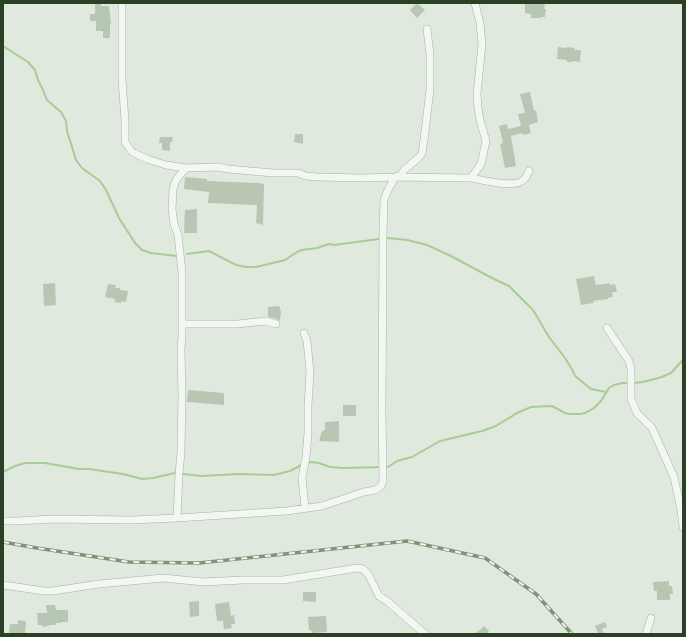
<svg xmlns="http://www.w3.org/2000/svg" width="686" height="637" font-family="Roboto,sans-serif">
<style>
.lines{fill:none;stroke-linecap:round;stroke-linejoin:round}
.stream{stroke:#a8cd94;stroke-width:2}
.building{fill:#b8c6b4}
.minor-casing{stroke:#a6b3a3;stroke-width:8}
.minor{stroke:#f2f7f1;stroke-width:7}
.rail-casing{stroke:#7d9475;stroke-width:3.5}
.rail{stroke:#f0f6ed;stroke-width:2;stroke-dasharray:6;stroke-linecap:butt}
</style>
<rect width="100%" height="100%" fill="#e0e9de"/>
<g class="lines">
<!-- stream -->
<path class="stream" d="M3 46 28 62 35 70 38 80 43 90 47 100 61 112 66 121 67 131 76 160 82 168 100 181 106 190 119 218 135 243 142 250 151 253 177 256
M388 238 407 240 427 245 451 256 490 277 509 286 533 310 549 337 565 358 573 371 575 376 591 389 606 392
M187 254 209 251 236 265 246 267H256L285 260 297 252 302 250 317 248 329 244 334 245 379 239
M307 463 311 462 319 463 330 467 343 468 388 467 397 461 412 457 440 441 482 431 496 426 517 413 531 407 552 406 565 413 570 414H580L585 413 594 408 601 401 609 388 614 385 623 383H633L643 382 662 377 671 373 683 360
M3 472 15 466 25 463H45L79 469H89L123 474 142 479 153 478 175 473 201 476 239 474 274 475 290 471 303 464"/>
</g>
<!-- building -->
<path class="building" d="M95 3H101V6H109L111 24H110V38H103V31H96V21H90V14H95Z
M417 3 425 10 417 18 410 10Z
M525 3 545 4 544 9H546L545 17H541V18H531V14L525 13Z
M558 47 567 48V47L575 48 574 50H581L580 62 573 61V62H567V60L557 59Z
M530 92 534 111 536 110 538 122 529 125 531 133 523 135 522 133 511 136 516 166 505 168 500 144 503 143 499 126 507 124 508 129 521 126 518 114 525 113 520 94Z
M295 134H303V144L294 142Z
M160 137H173L172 142H170V151L162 150V143H159Z
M185 177 207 179V181L259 183 264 184 263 225 256 223 257 205 208 203 209 192 184 189Z
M197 209V233H184L185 210Z
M594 276 596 285 610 283V285L615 284 617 292H612L613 297 608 298V299L593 301 594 303 581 305 576 279Z
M55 283 56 305 44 306 43 284Z
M108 284 116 285 115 288H120V290L128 291 126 302 122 301 121 303 114 302 115 299 105 297Z
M279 306 281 312 280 321 277 319 268 317V307Z
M188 390 224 393V405L187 402Z
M343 405H356V416H343Z
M339 421V442L319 441 322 431 325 430V422Z
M669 581V586H672L673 594H670V600H657V591H654L653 582Z
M303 592H316V602L303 601Z
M199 601V616L190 617 189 602Z
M229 602 231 616 234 615 235 624H231L232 628 224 629 223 621H217L215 604Z
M46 605H55L56 610H68V622H61V623H56V625H49V626L42 627V625H38L37 613H47Z
M326 616 327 632 312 633 311 630H309L308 617Z
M18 620 26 621 25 634H9L10 624H18Z
M605 622 607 627 602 629 604 634H598L595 626Z
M484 626 489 631 486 634H475Z"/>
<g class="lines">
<defs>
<path id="minor" d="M122 3V79L125 120V142L132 152 147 159 166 165 186 168 218 167 228 169 273 173H298L306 176 318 177 364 178 395 177 401 175 404 170 416 160 420 156 422 153 424 140 430 90V54L427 29
M475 3 480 23 482 44 477 94 478 108 480 120 486 141 481 164 471 178C483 180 512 188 522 181 526 179 527 175 529 171
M182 324H238L265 321 276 324
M607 328 629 361 631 369V399L637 413 652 428 674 477 681 510 683 527
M304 333 307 341 310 372 308 405V433L306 457 302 478 305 508
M177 518 179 474 181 452 182 395 181 349 182 336V272L178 235 174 224 172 209 173 189 176 180 186 168
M3 521H19L52 519 132 520 177 518 287 511 322 506 364 492 375 490 381 486 383 481 382 412 383 235 384 200 387 192 395 177 471 178
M3 585 44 591H53L99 584 163 578 204 582 243 580H283L357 568 363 569 368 574 379 596 387 601 425 634
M646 634 651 618"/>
</defs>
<!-- minor casing -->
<use href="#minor" class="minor-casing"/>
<!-- minor -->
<use href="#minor" class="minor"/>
<defs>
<path id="rail" d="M3 542 37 548 129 562 199 563 407 541 485 558 536 594 572 634"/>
</defs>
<!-- rail casing -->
<use href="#rail" class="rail-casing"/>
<!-- rail -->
<use href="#rail" class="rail"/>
</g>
<!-- border -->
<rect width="686" height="637" fill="none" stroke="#2b4125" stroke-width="8"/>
</svg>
